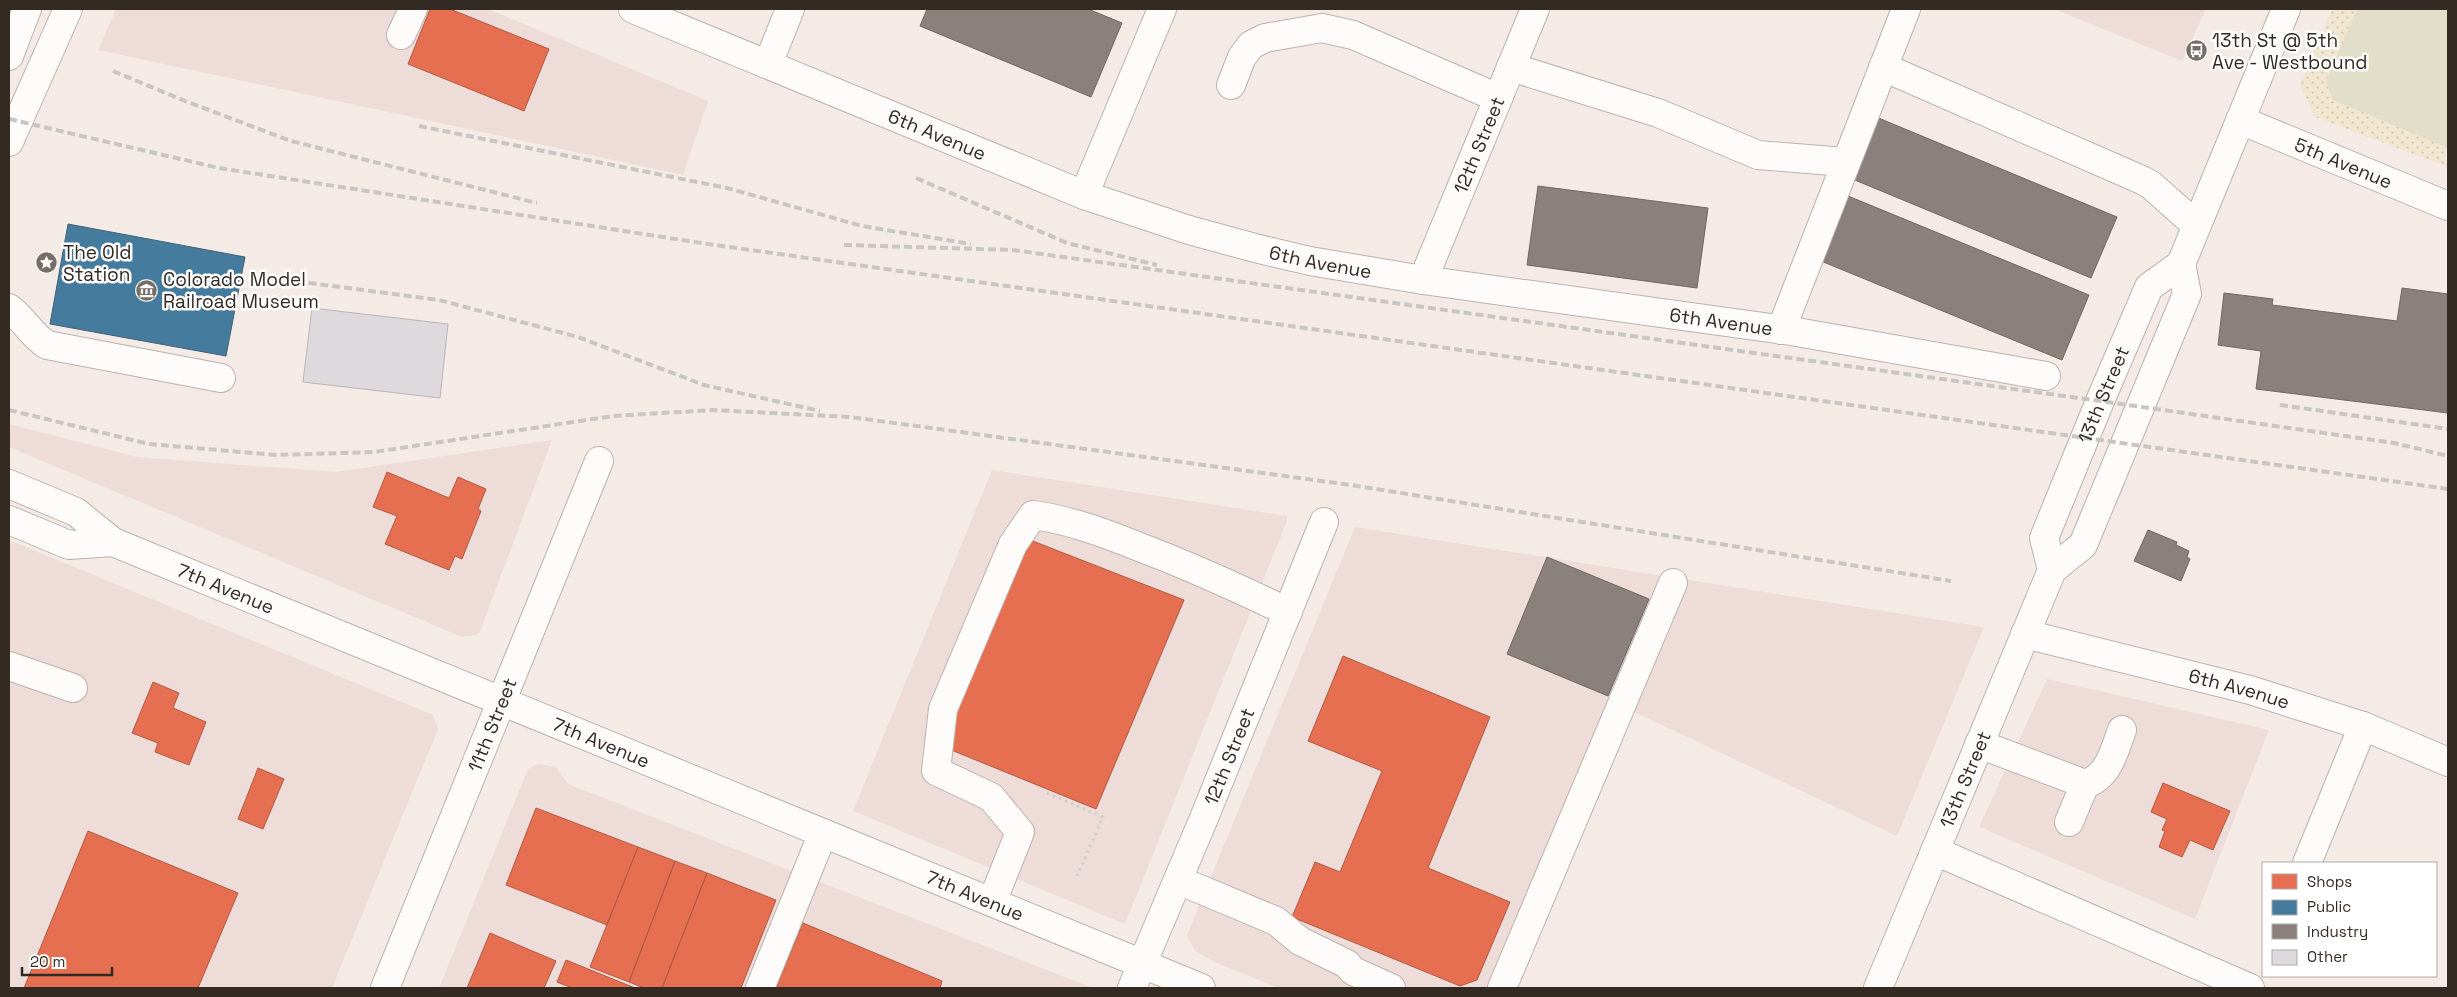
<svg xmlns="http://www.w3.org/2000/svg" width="2457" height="997" font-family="'Space Grotesk',sans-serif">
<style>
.commercial{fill:#eedcd8}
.sand{fill:url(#sand-dots)}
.garden{fill:#e1dfca}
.shops{fill:#e76f51;stroke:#b15a44}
.public{fill:#457b9d;stroke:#406379}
.industry{fill:#8a817c;stroke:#706762}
.building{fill:#ded9dd;stroke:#b9b5b7}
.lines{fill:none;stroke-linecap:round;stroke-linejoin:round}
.minor-casing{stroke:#bcb2ad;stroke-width:30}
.path{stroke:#d1cecc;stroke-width:3;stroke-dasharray:2.5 4;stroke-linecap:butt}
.minor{stroke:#fefcfb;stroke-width:28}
.rail{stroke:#c8c5c3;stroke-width:4;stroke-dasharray:8 4;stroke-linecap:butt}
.labels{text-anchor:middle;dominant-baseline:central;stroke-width:5;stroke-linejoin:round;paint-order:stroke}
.poi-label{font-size:19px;fill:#342a24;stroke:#fff;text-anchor:start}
.street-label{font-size:19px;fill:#342a24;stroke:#fff}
</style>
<defs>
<pattern id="sand-dots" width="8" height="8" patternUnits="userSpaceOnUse" patternTransform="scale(1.25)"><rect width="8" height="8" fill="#f1e7d1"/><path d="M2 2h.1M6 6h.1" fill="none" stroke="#cfc6b3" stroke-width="1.8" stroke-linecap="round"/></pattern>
</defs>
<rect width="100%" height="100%" fill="#f5ebe6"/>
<!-- commercial -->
<path class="commercial" d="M116 9H488L708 101 683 175 98 50Z
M2054 9H2206L2182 61Z
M9 424 137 457 336 472 552 440 479 634 462 637 9 447Z
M992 470 1287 516V521L1125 924 853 811Z
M1355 527 1984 627 1897 836 1630 710 1512 988H1278L1219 964 1195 951 1187 935Z
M9 540 433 715 438 729 332 988H9Z
M2047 679 2269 730 2195 919 1979 827Z
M538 764 556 767 568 784 1093 988H439L528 769Z"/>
<!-- sand -->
<path class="sand" d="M2332 9H2448V137L2445 160 2448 167 2315 117 2300 85Z"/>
<!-- garden -->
<path class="garden" d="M2357 9H2448V148L2333 100 2326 81Z"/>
<!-- shops -->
<path class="shops" d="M430 9H450L549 49 524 111 408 64Z
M387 472 449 498 458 477 486 489 478 509 481 511 462 559 455 556 449 570 385 544 397 516 373 507Z
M1025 538 1184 600 1096 809 939 745Z
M1343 656 1490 717 1428 868 1510 902 1477 980 1460 986 1292 917 1315 862 1340 872 1382 771 1308 741Z
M153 682 179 693 173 708 206 722 189 765 155 752 158 743 132 733Z
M258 768 284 779 263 829 238 819Z
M2163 783 2230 811 2213 850 2190 840 2182 857 2159 847 2165 831 2162 830 2167 819 2151 812Z
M536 808 638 847 607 925 506 885Z
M88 831 238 893 198 988H24Z
M638 847 675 861 629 982 590 967Z
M675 861 707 873 662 988H644L629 982Z
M707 873 776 900 741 988H662Z
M803 923 942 981 940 988H776Z
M490 933 556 961 544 988H467Z
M566 960 635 988H572L557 982Z"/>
<!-- public -->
<path class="public" d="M68 224 245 257 226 356 50 324Z"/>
<!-- industry -->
<path class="industry" d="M927 9H1088L1122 23 1091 97 920 26Z
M1876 117 2117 217 2091 278 1850 178Z
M1538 186 1708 208 1697 288 1527 265Z
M1848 196 2089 295 2062 360 1821 261Z
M2402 288 2448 294V413L2256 389 2261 351 2218 345 2224 293 2273 299 2272 305 2397 321Z
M2148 530 2177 542 2176 545 2189 551 2187 557 2190 559 2181 581 2134 561Z
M1547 557 1649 599 1608 696 1507 654Z"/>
<!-- building -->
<path class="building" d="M312 308 448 324 440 398 303 382Z"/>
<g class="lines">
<defs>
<g id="minor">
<path id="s1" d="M633 9 1084 195 1189 230 1255 248 1310 261 1423 280 1791 331 2046 376"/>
<path d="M401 35 413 9"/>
<path d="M9 56 27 9"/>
<path d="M768 64 790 9"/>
<path d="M1511 67 1658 113 1758 155 1845 162"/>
<path d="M1883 67 2142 180 2151 185 2196 225"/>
<path d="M1231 85 1242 57 1251 45 1265 38 1322 28 1353 35 1498 98"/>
<path id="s2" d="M2240 120 2448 206"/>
<path d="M9 142 68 9"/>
<path d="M1084 195 1162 9"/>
<path id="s3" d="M1423 280 1535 9"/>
<path d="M9 308C24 319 30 334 47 345L221 378"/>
<path d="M1781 330 1906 9"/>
<path id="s4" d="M9 484 76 512 113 542 1201 988"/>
<path d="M9 520 69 545 113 542"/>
<path id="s5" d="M2052 570 2044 538 2100 401 2149 287 2181 264 2286 9"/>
<path id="s6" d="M2025 634 2250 690 2363 726 2448 762"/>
<path d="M9 666 73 688"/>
<path d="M1979 744 2085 784C2109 777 2114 751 2122 730"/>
<path d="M2069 822 2085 784"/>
<path d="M1935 851 2250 988"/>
<path d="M2307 863 2363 726"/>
<path d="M1178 880 1276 921 1300 941 1347 964 1353 971 1391 988"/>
<path d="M992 902 1020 832 991 797 936 771 943 709 1013 544 1033 515C1071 520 1107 534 1142 548 1192 567 1240 589 1288 612"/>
<path id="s7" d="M385 988 599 461"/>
<path d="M760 988 823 833"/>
<path id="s8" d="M1132 988 1204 818 1324 522"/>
<path d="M1502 988 1673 583"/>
<path id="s9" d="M1878 988 2052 570 2083 545 2187 294 2181 264"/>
</g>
</defs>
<!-- minor casing -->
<use href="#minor" class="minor-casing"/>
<!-- path -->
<path class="path" d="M1047 793 1103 817 1077 876"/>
<!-- minor -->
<use href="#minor" class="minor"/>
<!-- rail -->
<path class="rail" d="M113 71 185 101 291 141 537 203
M9 119 219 168 701 243 2448 489
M419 126 727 188 862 226 971 244
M916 178 1067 243 1157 265
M844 245 1013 250 2100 401 2394 443 2448 456
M249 275 439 300 578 337 704 385 820 411
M2280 405 2448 429
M9 410 149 444 276 455 374 452 613 416 713 410 850 417 1351 485 1951 581"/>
</g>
<!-- icons -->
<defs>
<symbol id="bus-disc" viewBox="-11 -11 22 22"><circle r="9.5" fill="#786e68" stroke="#fff"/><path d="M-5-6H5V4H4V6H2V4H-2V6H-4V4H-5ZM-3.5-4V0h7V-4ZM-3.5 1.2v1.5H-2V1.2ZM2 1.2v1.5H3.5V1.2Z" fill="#fff"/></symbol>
<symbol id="sight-disc" viewBox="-11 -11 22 22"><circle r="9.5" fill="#786e68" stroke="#fff"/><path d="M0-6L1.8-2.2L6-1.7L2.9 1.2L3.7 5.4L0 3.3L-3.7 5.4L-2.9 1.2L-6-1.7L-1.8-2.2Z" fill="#fff"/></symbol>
<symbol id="museum-disc" viewBox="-11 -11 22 22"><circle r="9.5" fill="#786e68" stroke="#fff"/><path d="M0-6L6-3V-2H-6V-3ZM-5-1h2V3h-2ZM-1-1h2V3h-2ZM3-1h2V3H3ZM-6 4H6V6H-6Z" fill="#fff"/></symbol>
</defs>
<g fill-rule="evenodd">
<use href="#bus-disc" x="2184" y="38" width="25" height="25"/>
<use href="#sight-disc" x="34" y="250" width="25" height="25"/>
<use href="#museum-disc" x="134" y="278" width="25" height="25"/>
</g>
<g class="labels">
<!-- poi labels -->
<g class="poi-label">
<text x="2212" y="40">13th St @ 5th<tspan x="2212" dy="22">Ave - Westbound</tspan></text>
<text x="63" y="252">The Old<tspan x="63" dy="22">Station</tspan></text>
<text x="163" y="279">Colorado Model<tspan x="163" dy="22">Railroad Museum</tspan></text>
</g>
<!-- street labels -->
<g class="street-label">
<text stroke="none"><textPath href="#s1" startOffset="329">6th Avenue</textPath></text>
<text stroke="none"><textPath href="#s3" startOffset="146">12th Street</textPath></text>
<text stroke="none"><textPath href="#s2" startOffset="112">5th Avenue</textPath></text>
<text stroke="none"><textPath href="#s1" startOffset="734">6th Avenue</textPath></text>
<text stroke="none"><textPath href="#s1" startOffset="1139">6th Avenue</textPath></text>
<text stroke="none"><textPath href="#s5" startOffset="188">13th Street</textPath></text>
<text stroke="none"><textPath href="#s4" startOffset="242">7th Avenue</textPath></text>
<text stroke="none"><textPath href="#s6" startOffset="221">6th Avenue</textPath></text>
<text stroke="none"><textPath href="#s7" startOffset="284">11th Street</textPath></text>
<text stroke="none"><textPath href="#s4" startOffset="648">7th Avenue</textPath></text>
<text stroke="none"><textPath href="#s8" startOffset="251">12th Street</textPath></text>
<text stroke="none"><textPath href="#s9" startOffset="226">13th Street</textPath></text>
<text stroke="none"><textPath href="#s4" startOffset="1052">7th Avenue</textPath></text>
</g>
</g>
<!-- border -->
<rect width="2457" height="997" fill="none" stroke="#342a24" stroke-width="20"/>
<!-- legend -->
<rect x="2262" y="862" width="175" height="115" fill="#ffffff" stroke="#aeaaa7"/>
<rect x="2272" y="874" width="25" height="15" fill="#e76f51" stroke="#aeaaa7"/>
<text x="2307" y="887" font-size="15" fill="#342a24">Shops</text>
<rect x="2272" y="900" width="25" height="15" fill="#457b9d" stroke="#aeaaa7"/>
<text x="2307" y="912" font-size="15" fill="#342a24">Public</text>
<rect x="2272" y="924" width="25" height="15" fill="#8a817c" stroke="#aeaaa7"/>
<text x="2307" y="937" font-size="15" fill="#342a24">Industry</text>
<rect x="2272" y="950" width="25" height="15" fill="#ded9dd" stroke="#aeaaa7"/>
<text x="2307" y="962" font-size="15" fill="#342a24">Other</text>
<!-- scale -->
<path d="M22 967v8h90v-8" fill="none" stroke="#342a24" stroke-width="2.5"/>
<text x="30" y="967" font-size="15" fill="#342a24" stroke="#ffffff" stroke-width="4" paint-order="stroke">20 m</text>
</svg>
